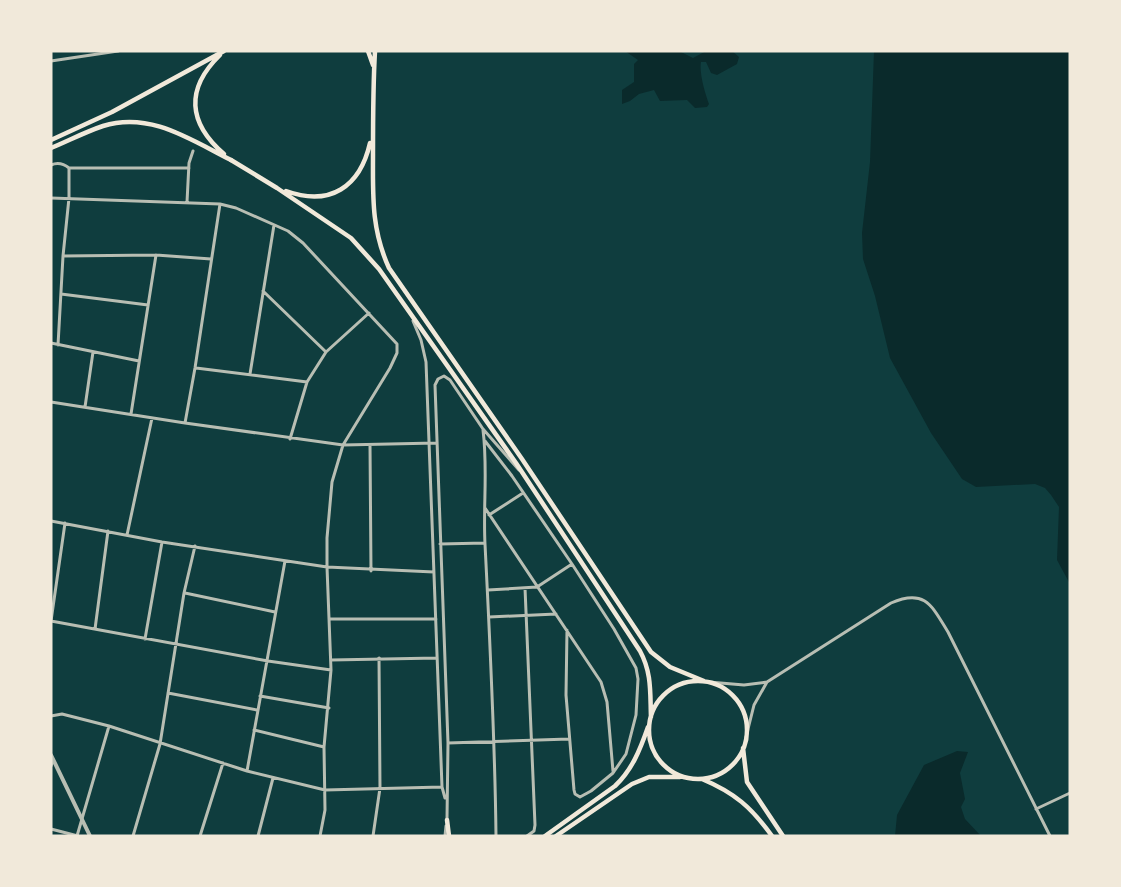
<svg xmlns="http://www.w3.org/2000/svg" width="1121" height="887" font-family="'Varela Round',sans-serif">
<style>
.water{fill:#0a2a2b}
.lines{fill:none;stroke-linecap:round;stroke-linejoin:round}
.minor{stroke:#b8beb3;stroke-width:3}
.tertiary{stroke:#b8beb3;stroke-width:4}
.primary{stroke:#f1e9da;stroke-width:4.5}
.trunk{stroke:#f1e9da;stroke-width:4.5}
</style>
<rect width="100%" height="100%" fill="#0f3d3e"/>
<!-- water -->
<path class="water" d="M625 51H679L693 58 706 51H732L739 57 737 64 717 75 711 73 706 62H701C699 73 705 93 709 104L707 107 695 108 687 100 660 101 654 90 639 94 630 101 622 104V90L634 82V64L638 60Z
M874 51H1070V584L1057 560 1059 507 1051 495 1045 488 1035 484 976 487 962 479 931 433 890 358 875 296 863 259 862 233 870 162Z
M957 751 968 752 960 773 965 799 961 807 965 819 981 836H895L897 815 924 765Z"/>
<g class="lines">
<!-- minor -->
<path class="minor" d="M51 61 118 51
M51 165C58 162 64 164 69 168V198L63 256 58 345
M69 168H189
M51 198 220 204 236 208 288 231 303 243 397 344V353L390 368 343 445 332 482 327 538V567L331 670 324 747 325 810 320 836
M187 202 189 163 193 151
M63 256 156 255 211 259
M263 291 326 352
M61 294 148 305
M413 321 421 340 426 362 442 787 445 798
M51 343 139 361
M196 368 307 382
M250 374 274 225
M51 402 185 423 343 445 436 443
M85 407 93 352
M131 414 156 255
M185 423 195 368 220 204
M483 430C488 468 483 506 485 544 490 641 495 739 496 836
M290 439 307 382 326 352 369 313
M485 441 512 476 572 564 614 629 636 668 638 679 636 715 626 754 613 773 591 791 580 797 575 794 574 790 566 695 567 630
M370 445 371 571
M485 508 601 682 607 702 613 771
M489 515 523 493
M51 521 162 542 327 567 434 572
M127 535 152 418
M440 544 485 543
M525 588 535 825 534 831 527 836
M488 590 537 587 572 564
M185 593 275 612
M489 617 556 614
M330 619H436
M51 621 268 661 331 670
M51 621 65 523
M95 629 108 531
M145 639 162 542
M331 660 437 658
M709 682 744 685 767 682 891 603C925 588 932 606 948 632L1050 836
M168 693 257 710
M260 696 329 708
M51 716 62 714 109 726 247 771 325 790 442 787
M254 730 324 747
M746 737 754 705 767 682
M448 743 569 739
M51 766 53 760
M247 771 285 561
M1036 809 1070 793
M447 819 448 743 435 385 438 379 444 376 450 380 483 429 519 470
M51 829 78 836
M77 836 109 726
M133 836 160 744 184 593 195 546
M200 836 223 763
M258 836 273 778
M373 836 380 788 379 658
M445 836 446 826"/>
<!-- tertiary -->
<path class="tertiary" d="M51 755 90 836"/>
<!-- primary -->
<path class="primary" d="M368 51 373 65
M375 51C373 85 373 119 373 154 373 195 371 229 389 268L522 459 651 652 670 667 704 681
M231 160 277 188 351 238 379 269 516 463 640 651C652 673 650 693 651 717
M286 191C330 207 360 187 370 143
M649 730a49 49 0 1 1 98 0a49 49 0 1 1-98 0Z
M743 748 747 782 783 836
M702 779C735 793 751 807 772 836
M447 820 449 836
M545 836 615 786C632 770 640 750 648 727
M556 836 632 784 649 777H680"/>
<!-- trunk -->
<path class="trunk" d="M220 55C185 89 188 123 224 154
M51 140 112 112 224 51
M51 148C68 141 85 132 103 126 150 111 191 140 231 160"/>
</g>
<!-- border -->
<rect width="1121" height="887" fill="none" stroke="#f1e9da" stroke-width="105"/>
</svg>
